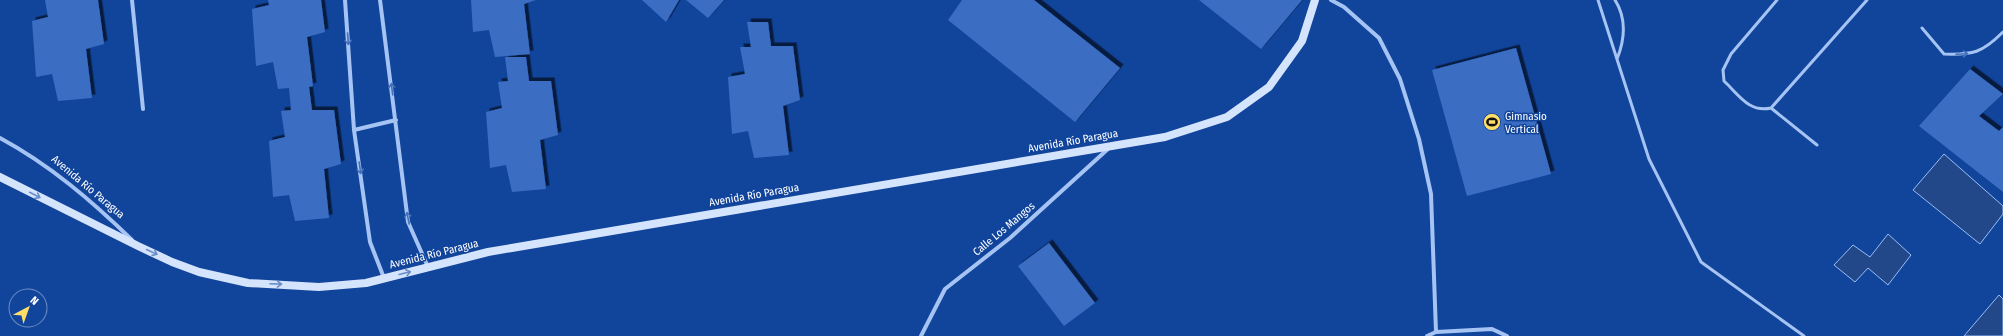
<svg xmlns="http://www.w3.org/2000/svg" width="2003" height="336" font-family="'Fira Sans Condensed',sans-serif">
<style>
.water{fill:#224889;stroke:#97bdf7}
.building{fill:#3a6ec2;filter:url(#shadow)}
.lines{fill:none;stroke-linecap:round;stroke-linejoin:round}
.lane{stroke:#a5c4f4;stroke-width:3}
.street{stroke:#a5c4f4;stroke-width:4}
.secondary{stroke:#d5e4fd;stroke-width:8}
.oneway{stroke:#4571ba}
.oneway2{stroke:#698cc7}
.labels{text-anchor:middle;dominant-baseline:central;stroke-width:3;stroke-linejoin:round;paint-order:stroke}
.poi-label{font-size:11px;fill:#fff;stroke:#11449b;text-anchor:start}
.street-label{font-size:11px;fill:#fff;stroke:#11449b}
</style>
<defs>
<filter id="shadow"><feDropShadow dx="3.5" dy="-3.5" stdDeviation="0" flood-color="#0009"/></filter>
</defs>
<rect width="100%" height="100%" fill="#11449b"/>
<!-- water -->
<path class="water" d="M1944 154 2003 206V214L1980 244 1913 190Z
M1888 234 1911 255 1888 285 1868 268 1855 282 1834 265 1853 245 1870 257Z
M1999 295 2003 299V336H1964Z"/>
<!-- building -->
<path class="building" d="M45 0H98L104 44 86 49 92 98 58 101 52 74 36 77 32 21 48 17Z
M268 0H321L325 32 307 37 313 86 309 87 312 110H334L341 164 324 169 329 218 295 221 289 195 273 197 269 141 285 137 281 111 291 110 289 88 278 89 273 62 256 66 252 9 269 5Z
M471 0H536L524 4 530 54 495 57 489 30 473 32Z
M642 0H679L666 22Z
M686 0H724L708 18Z
M962 0H1034L1120 68 1075 122 948 20Z
M1199 0H1302L1261 49Z
M747 22H768L771 46H793L800 100 783 106 789 155 754 158 748 131 732 134 728 77 745 74 740 47H751Z
M1516 48 1551 174 1467 196 1432 70Z
M505 57H526L529 81H551L558 135 540 140 546 189 512 192 506 165 490 168 486 112 502 108 498 82 508 81Z
M1970 69 2003 94 1979 116 1999 131 2003 127V192L1919 126Z
M1049 243 1095 303 1064 326 1018 266Z"/>
<g class="lines">
<!-- lane -->
<path class="lane" d="M1598 0 1649 159 1701 262 1804 336
M1615 0C1627 19 1625 39 1617 59
M1922 28 1944 54C1973 55 1982 53 2003 32
M1771 108C1749 113 1739 95 1724 81L1723 70 1731 54 1777 0
M1817 145 1771 108 1867 0"/>
<!-- street -->
<path class="street" d="M132 0 143 109
M345 0 354 130 370 242 384 278
M380 0 408 222 428 267
M1331 0 1344 7 1379 38 1400 79 1419 139 1431 194 1436 332
M354 130 396 120
M0 138C50 165 92 201 132 240
M921 336 945 289 1010 238 1109 148
M1427 336 1436 332 1492 329 1507 336"/>
<!-- secondary -->
<path class="secondary" d="M0 177 138 246 172 262 199 272 248 283 319 287 366 283 488 252 1165 137 1227 117 1269 87 1302 41 1315 0"/>
</g>
<!-- one-way arrows -->
<defs><path id="oneway-shaft" d="M-6 0H5M1.5-3L5.5 0L1.5 3" fill="none" stroke-width="1.6" stroke-linecap="round" stroke-linejoin="round"/></defs>
<g class="oneway">
<use href="#oneway-shaft" transform="translate(348 39) rotate(86)"/>
<use href="#oneway-shaft" transform="translate(1962 54) rotate(-3)"/>
<use href="#oneway-shaft" transform="translate(392 89) rotate(-97)"/>
<use href="#oneway-shaft" transform="translate(360 168) rotate(82)"/>
<use href="#oneway-shaft" transform="translate(408 218) rotate(-101)"/>
</g>
<g class="oneway2">
<use href="#oneway-shaft" transform="translate(35 195) rotate(27)"/>
<use href="#oneway-shaft" transform="translate(152 252) rotate(25)"/>
<use href="#oneway-shaft" transform="translate(405 273) rotate(-14)"/>
<use href="#oneway-shaft" transform="translate(276 284) rotate(2)"/>
</g>
<!-- icons -->
<defs>
<symbol id="stadium-disc" viewBox="-11 -11 22 22"><circle r="9.5" fill="#ffde68" stroke="#11449b"/><path d="M0-5a6.5 5 0 1 0 0 10a6.5 5 0 1 0 0-10ZM-3.5-1.8h7v3.6h-7Z" fill="#111"/></symbol>
</defs>
<g fill-rule="evenodd">
<use href="#stadium-disc" x="1482" y="112" width="20" height="20"/>
</g>
<g class="labels">
<!-- poi labels -->
<g class="poi-label">
<text x="1505" y="116">Gimnasio<tspan x="1505" dy="13">Vertical</tspan></text>
</g>
<!-- street labels -->
<g class="street-label">
<text transform="translate(1073 141) rotate(-10)">Avenida Río Paragua</text>
<text transform="translate(88 187) rotate(40)">Avenida Río Paragua</text>
<text transform="translate(754 195) rotate(-10)">Avenida Río Paragua</text>
<text transform="translate(1004 229) rotate(-40)">Calle Los Mangos</text>
<text transform="translate(434 254) rotate(-14)">Avenida Río Paragua</text>
</g>
</g>
<!-- north arrow -->
<g transform="translate(28 308) rotate(41)"><circle r="19" fill="#11449b" stroke="#708fc3"/>
<path d="M0-3L7 15L0 10L-7 15Z" fill="#ffde68"/>
<text y="-6" font-size="11" font-weight="bold" text-anchor="middle" fill="#ffffff">N</text>
</g>
</svg>
